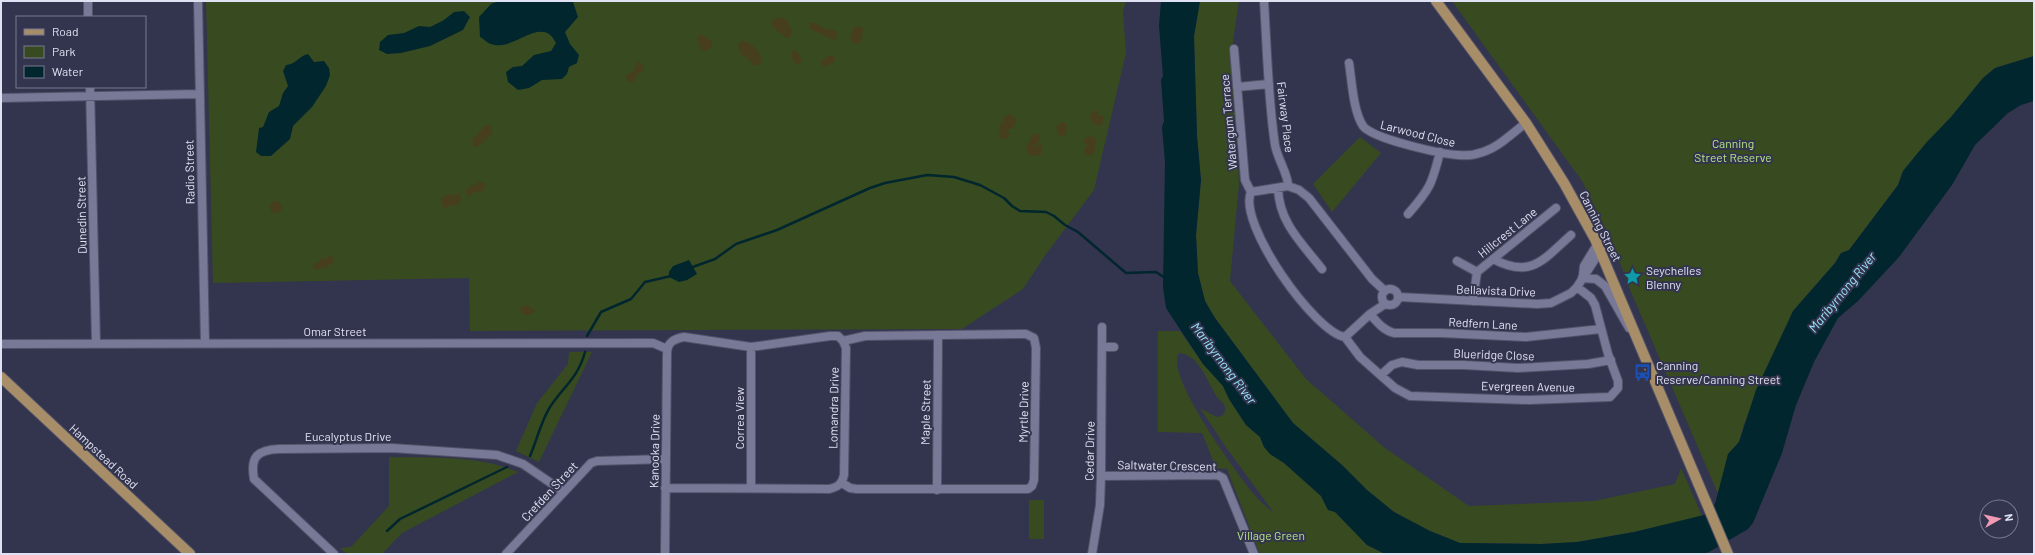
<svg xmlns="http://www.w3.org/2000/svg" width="2035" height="555" font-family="Barlow,sans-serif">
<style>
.green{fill:#384b20;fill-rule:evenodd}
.sand{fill:#473e1e}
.water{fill:#01262e}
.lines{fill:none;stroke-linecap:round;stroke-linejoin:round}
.stream{stroke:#01262e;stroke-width:2.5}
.minor-casing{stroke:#525268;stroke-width:10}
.primary-casing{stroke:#525268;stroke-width:12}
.minor{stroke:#777997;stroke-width:8}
.primary{stroke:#a88d69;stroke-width:10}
.labels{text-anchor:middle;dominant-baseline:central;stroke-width:4;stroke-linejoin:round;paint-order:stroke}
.street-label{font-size:12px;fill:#e0e1f2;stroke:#33344e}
.park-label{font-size:12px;fill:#b6e582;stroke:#33344e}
.poi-label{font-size:12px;fill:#e0e1f2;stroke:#33344e;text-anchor:start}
.water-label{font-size:13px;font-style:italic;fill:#96e6f9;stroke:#33344e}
</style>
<rect width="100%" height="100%" fill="#33344e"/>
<!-- green -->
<path class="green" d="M206 1H1126L1123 12 1126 53 1094 190 1044 257 1023 289 962 329 470 331 469 278 213 283Z
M1200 1H1239L1232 48 1239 184 1230 281 1306 379 1385 448 1469 506 1594 501 1675 484 1681 468 1702 516 1634 532 1577 542 1541 544 1460 543 1430 531 1394 512 1367 490 1342 465 1293 423 1215 318 1205 301 1198 273 1196 235 1201 180 1197 136 1194 36Z
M1452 1H2034V56L1995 68 1983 78 1951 117 1926 143 1903 171 1898 185 1849 250 1841 253 1835 263 1793 311 1744 424 1739 442 1728 454 1719 496 1631 292 1612 242 1582 181Z
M1360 137 1381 153 1332 212 1313 184Z
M1158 331H1180L1203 364 1223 386 1229 399 1246 425 1260 437 1264 447 1270 454 1284 463 1321 496 1328 510 1335 512 1367 545 1385 554H1260L1227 469 1216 468 1202 433 1158 432ZM1179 353C1200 355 1207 382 1217 397 1219 400 1224 403 1225 407 1226 410 1224 413 1222 416L1217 417 1200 408 1225 446 1274 513C1266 507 1258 499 1252 492 1236 472 1164 374 1179 353Z
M569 352H592L539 462 516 451 537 403 568 364Z
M389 457C431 458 479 455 518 472L402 533 382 554H347L340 548 351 547 389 506Z
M1029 500H1044V539H1029Z"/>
<!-- sand -->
<path class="sand" d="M780 17 786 19 792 32 789 38 785 37 771 25 772 20Z
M810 23H816L825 29 835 30 837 34 836 39 834 40 810 29Z
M857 26 862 27 863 32 861 42 856 44 851 41 850 37 854 27Z
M699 35H703L712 41V48L704 51 700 48 697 39Z
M743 41C752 43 761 53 762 61L759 65 754 66 748 58 740 54 738 44Z
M796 50 802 61 799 65 796 64 791 57 792 51Z
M830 55 834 56 835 61 827 66H822L821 61Z
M637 62 643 64 644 70 638 73 634 82H628L626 76 634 71Z
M1094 111H1099L1097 117 1100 115 1104 117 1101 126 1092 123 1090 116Z
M1008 114 1015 117 1016 124 1012 129 1004 130 1009 132 1010 134 1006 139H1001L999 135 1001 121 1007 124 1004 121V117Z
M1061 122 1067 124 1066 135 1059 136 1056 127Z
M486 125 491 126 492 134 477 147H474L472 140Z
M1035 133 1040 136V141L1033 147 1041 144 1042 150 1041 154 1034 156 1029 155 1026 148 1032 135Z
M1089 136 1095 138C1096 143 1096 152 1092 156L1086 154 1084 151 1085 147 1089 146 1084 143V139Z
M478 182 485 183 484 190 479 192 475 191 470 196 466 194V189L474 184 476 186Z
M448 194H453L455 199V194H459L462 199 456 206 450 205 446 209 442 205 441 199Z
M270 207a6 6 0 1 1 12 0a6 6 0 1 1-12 0Z
M331 255 334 258 332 265 329 264 326 268 314 269 312 268 315 262 319 263 320 258 327 260V256Z
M527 305 535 311 527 316 519 311 521 307Z"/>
<!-- water -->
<path class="water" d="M499 1 573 2 578 17 565 32 570 44 579 55 577 63 569 67 567 74 562 79 542 80 529 88 518 90 508 82 506 72 513 67 522 66 534 55 551 51 556 43C542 13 513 53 491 44 487 43 484 39 480 37L479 17 491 4Z
M1161 1H1200L1194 36 1197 136 1201 180 1196 235 1198 273 1205 301 1215 318 1293 423 1342 465 1367 490 1394 512 1430 531 1460 543 1541 544 1577 542 1634 532 1704 515 1710 511 1715 504 1728 454 1739 442 1756 390 1793 311 1835 263 1841 253 1849 250 1898 185 1903 171 1926 143 1951 117 1983 78 1995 68 2034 56V101L2021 105 2008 113 1975 145 1952 185 1899 257 1858 301 1838 318 1814 362 1796 405 1782 453 1753 523 1748 529 1709 552 1702 554H1385L1367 545 1335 512 1328 510 1321 496 1284 463 1270 454 1264 447 1260 437 1246 425 1229 399 1223 386 1203 364 1166 308 1163 287 1165 162 1162 127 1164 121 1161 80 1163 76 1159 26Z
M464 11 470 17 463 30 430 46 401 53 387 54 379 50 380 42 388 35 404 33 419 26 430 27 444 20 454 12Z
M308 54 314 62 324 61 329 68 330 75 326 86 312 107 293 126 290 139 271 156H261L256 152 259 128 263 127 269 112 279 106 283 93 288 86 283 71 286 65C295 65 299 56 308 54Z
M689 260 697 274 687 280 679 282 669 277V272L673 266Z"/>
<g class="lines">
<!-- stream -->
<path class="stream" d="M690 268 715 259 736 244 777 230 870 188 885 183 927 175 954 177 980 185 1004 198 1012 206 1020 211 1046 212 1054 216 1065 225 1078 232 1126 273 1156 272 1165 278
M587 336 601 312 631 299 645 282 671 276
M530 456C537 440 541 421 550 407 563 387 578 378 585 352
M387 531 400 519 507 467"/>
<defs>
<path id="minor" d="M88 1V17
M198 1 205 343
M1264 1C1267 49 1268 98 1275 145 1277 158 1289 176 1288 186L1299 190 1309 198 1372 279 1385 291
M1234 49 1245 180 1251 192
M1349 63C1352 81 1353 111 1363 126 1373 139 1441 154 1458 155 1467 156 1475 155 1483 152 1499 147 1512 133 1526 123
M90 87 96 343
M1237 87 1269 84
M1 98 199 94
M1288 186 1251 192C1237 223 1315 333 1345 337
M1278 188C1279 223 1302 243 1322 269
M1408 214C1430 189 1432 184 1440 152
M1493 259C1531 279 1543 260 1571 235
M1457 261 1477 272
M1583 275 1584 266 1598 243
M1582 278 1596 279 1605 286 1629 328
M1382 297a8 8 0 1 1 16 0a8 8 0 1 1-16 0Z
M1399 297 1537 304 1551 303 1571 293 1577 287 1601 250
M1473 301 1477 272 1556 208
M1370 314C1377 322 1383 330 1394 333H1441L1526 337 1601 329
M1345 337 1360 357 1395 388 1410 396 1529 400 1610 397 1618 388V381L1608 354 1595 305 1591 298 1577 287
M1345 337 1370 314 1385 304
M1 344 653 343 667 349
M1102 347H1114
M1381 375 1392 365 1402 362 1418 365H1464L1518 368 1588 364 1611 360
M1101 476 1217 475 1223 478 1254 554
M842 483 850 488 857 489H1028L1032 486 1034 480 1036 348 1034 338 1026 334 865 336 843 341
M751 488V347
M937 490 938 335
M334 554 254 479C250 457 257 450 279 449L392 448 497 455 523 464 564 492
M506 554 591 463 597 461 666 459
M665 554 667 354C667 342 674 339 684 337L751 347 830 336H838L843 341 846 348 844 475C842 484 838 487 829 489L665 488
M1092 554 1100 505 1101 476 1102 327"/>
<path id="primary" d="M1436 1 1526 123 1564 183 1595 239 1728 554
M1 377 190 554"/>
</defs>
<!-- minor casing -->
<use href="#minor" class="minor-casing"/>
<!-- primary casing -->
<use href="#primary" class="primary-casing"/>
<!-- minor -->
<use href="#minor" class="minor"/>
<!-- primary -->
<use href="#primary" class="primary"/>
</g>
<!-- icons -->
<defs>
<symbol id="sight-bare" viewBox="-9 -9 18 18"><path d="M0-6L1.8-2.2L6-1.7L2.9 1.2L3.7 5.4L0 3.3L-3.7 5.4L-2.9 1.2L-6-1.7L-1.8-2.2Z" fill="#0f9aa8" stroke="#33344e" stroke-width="2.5" paint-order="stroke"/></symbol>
<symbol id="bus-bare" viewBox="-9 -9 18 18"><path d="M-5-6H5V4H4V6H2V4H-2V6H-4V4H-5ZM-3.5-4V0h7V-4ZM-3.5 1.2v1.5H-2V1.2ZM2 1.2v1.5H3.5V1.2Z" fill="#1a4fb4" stroke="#33344e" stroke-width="2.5" paint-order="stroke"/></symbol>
</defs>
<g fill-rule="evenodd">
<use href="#sight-bare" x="1620" y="264" width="25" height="25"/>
<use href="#bus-bare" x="1630" y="360" width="25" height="25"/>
</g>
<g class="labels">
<!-- street labels -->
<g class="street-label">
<text transform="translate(1286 117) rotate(83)">Fairway Place</text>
<text transform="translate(1228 122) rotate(-95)">Watergum Terrace</text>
<text transform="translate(1418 133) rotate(14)">Larwood Close</text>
<text transform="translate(189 172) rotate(-91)">Radio Street</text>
<text transform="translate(81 215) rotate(-91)">Dunedin Street</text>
<text transform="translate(1601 226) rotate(63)">Canning Street</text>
<text transform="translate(1507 232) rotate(-39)">Hillcrest Lane</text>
<text transform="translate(1496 290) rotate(2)">Bellavista Drive</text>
<text transform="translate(1483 323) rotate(3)">Redfern Lane</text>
<text x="335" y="331">Omar Street</text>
<text transform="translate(1494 354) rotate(2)">Blueridge Close</text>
<text transform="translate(1528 386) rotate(1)">Evergreen Avenue</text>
<text transform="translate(833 408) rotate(-89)">Lomandra Drive</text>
<text transform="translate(925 412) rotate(-89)">Maple Street</text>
<text transform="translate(1023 412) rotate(-89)">Myrtle Drive</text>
<text transform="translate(739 418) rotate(-90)">Correa View</text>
<text x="348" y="436">Eucalyptus Drive</text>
<text transform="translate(654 451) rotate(-89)">Kanooka Drive</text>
<text transform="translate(1089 451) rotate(-89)">Cedar Drive</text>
<text transform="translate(104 456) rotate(43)">Hampstead Road</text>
<text transform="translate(1167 465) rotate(1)">Saltwater Crescent</text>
<text transform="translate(549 491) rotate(-47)">Crefden Street</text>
</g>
<!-- park labels -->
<g class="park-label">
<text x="1733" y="143">Canning<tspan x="1733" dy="14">Street Reserve</tspan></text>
<text x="1271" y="535">Village Green</text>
</g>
<!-- poi labels -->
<g class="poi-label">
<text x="1646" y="270">Seychelles<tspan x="1646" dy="14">Blenny</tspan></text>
<text x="1656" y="365">Canning<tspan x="1656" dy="14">Reserve/Canning Street</tspan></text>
</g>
<!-- water labels -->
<g class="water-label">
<text transform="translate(1842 292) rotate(-51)">Maribyrnong River</text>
<text transform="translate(1224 363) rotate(53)">Maribyrnong River</text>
</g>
</g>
<!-- border -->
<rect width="2035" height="555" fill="none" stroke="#e0e1f2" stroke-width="4"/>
<!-- legend -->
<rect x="16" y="16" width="130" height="72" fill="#33344e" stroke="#787990"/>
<rect x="24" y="29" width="20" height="6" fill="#a88d69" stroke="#787990"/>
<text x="52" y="36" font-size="12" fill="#e0e1f2">Road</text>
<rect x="24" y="46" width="20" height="12" fill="#384b20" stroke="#787990"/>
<text x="52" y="56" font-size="12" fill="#e0e1f2">Park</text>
<rect x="24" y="66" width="20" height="12" fill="#01262e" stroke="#787990"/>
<text x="52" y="76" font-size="12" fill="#e0e1f2">Water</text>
<!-- north arrow -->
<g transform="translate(1999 519) rotate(82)"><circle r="19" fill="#33344e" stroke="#787990"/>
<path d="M0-3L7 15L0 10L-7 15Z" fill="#f19ab3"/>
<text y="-6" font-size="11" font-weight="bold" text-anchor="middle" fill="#e0e1f2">N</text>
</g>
</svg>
